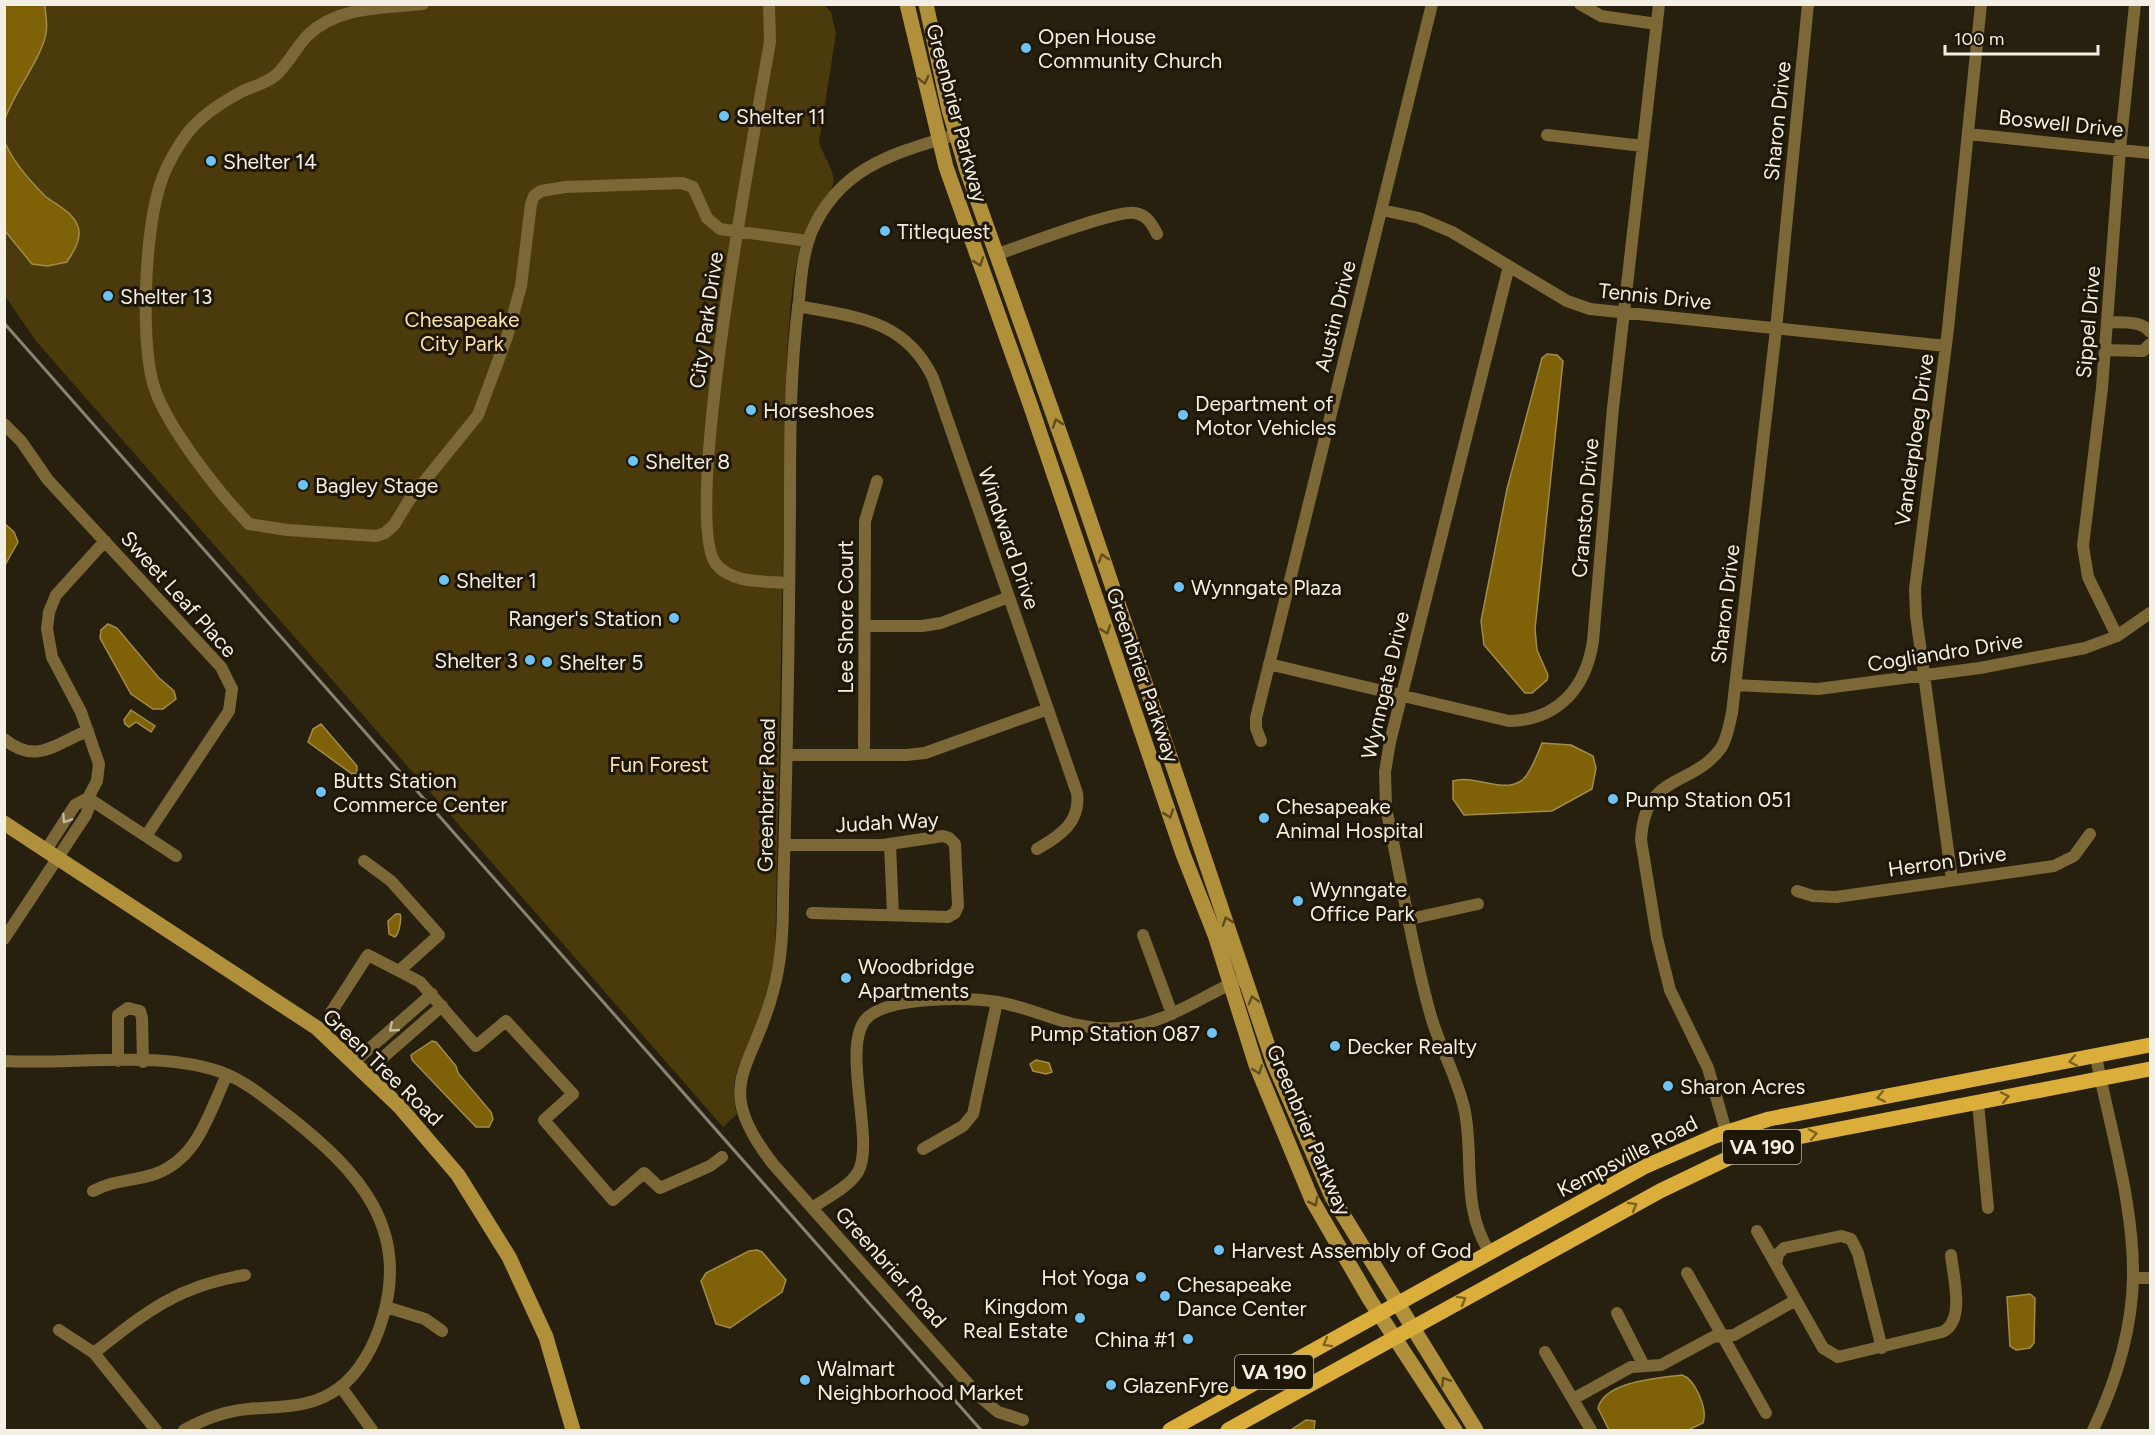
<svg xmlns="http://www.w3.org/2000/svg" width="2155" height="1435" font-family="Figtree,sans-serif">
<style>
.park{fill:#4b3a0b}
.water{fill:#7f6108;stroke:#a28c4a;stroke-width:1.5}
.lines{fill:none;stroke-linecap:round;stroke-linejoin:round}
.street{stroke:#7c6836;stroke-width:12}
.secondary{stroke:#b1903b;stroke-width:15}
.primary{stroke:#dbae3c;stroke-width:15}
.rail{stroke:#898374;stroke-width:3}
.oneway{stroke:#604d1e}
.oneway2{stroke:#c4b99e}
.oneway3{stroke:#7c6221}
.poi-dot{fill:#6fc2f4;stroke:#1e1606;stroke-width:2}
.labels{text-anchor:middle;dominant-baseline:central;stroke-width:6;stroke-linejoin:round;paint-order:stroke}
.shield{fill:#1e1606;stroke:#b4aea1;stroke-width:1.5}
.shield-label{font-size:20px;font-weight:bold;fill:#f4efe4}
.poi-label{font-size:21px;fill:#f4efe4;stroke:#1e1606;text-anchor:start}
.street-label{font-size:21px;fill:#f4efe4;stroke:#1e1606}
.park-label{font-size:21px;fill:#fae1a7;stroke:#1e1606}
</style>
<rect width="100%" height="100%" fill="#27200e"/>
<!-- park -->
<path class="park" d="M823 4 831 12 836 34 819 142C822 154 837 173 833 185 828 200 813 213 807 228 791 266 791 310 787 350L775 961C769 984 764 1007 755 1029 742 1060 727 1079 737 1114L723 1127 36 341 5 296 4 5Z"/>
<!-- water -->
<path class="water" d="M5 4 45 5C45 13 48 24 46 33 42 58 14 92 5 119Z
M4 140C11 159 30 181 45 196 57 206 78 214 79 232 80 243 72 253 67 262L47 266 32 264 5 231Z
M1547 354 1557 355 1563 361 1535 629 1537 650 1548 675 1547 680 1532 693H1525L1484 645 1481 621 1507 489 1542 358Z
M5 524 14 532 18 542 5 565Z
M108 624 117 628 159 678 174 691 176 699 163 709H153L131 694 100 638 101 630Z
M131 710 155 726 151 732 136 722 129 727 125 724 124 720Z
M321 724 357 766V773L352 774 308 742 313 729Z
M1542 743 1571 745 1593 756 1596 768 1592 789 1552 811 1464 815 1453 799V781C1476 773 1513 800 1528 773 1534 764 1538 753 1542 743Z
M396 914H400C402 918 399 934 395 937L389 934 388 921Z
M432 1041 436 1042 456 1066 458 1073 491 1112 493 1119 489 1127H476L412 1060 411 1055Z
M1036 1060 1049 1063 1052 1072 1046 1074 1033 1071 1030 1064Z
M757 1250 762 1252 786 1280 782 1292 730 1328 716 1324 701 1281 706 1273 749 1251Z
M2030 1294 2035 1298 2034 1343 2030 1348 2016 1350 2010 1346 2007 1297Z
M1682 1375C1695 1379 1708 1409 1703 1423L1688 1430H1609L1598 1408C1605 1381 1658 1378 1682 1375Z
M1306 1420 1315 1421 1314 1430H1291Z"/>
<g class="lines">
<!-- street -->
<path class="street" d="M423 4C384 8 337 6 307 36 296 48 288 64 276 75 267 83 254 86 243 91 222 102 200 116 186 135 174 152 163 172 158 192 145 237 139 352 157 395 173 434 219 493 249 524L287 530 376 536 385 533 394 525 410 499 478 415 507 337 521 286 531 204 534 196 541 191 565 187 682 183 693 187 707 218 720 229 808 241
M769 4 770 42C757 119 680 517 716 564 732 584 766 581 789 583
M1580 4 1601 16 1657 24
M1968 134 2150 153
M955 135C894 153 839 167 811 233 803 254 801 277 799 300 790 367 790 436 790 504 789 635 787 765 783 896 783 928 782 960 773 992 752 1072 711 1084 773 1164L980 1397 998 1412 1023 1420
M1547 135 1643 146
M1382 210 1419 218 1452 232 1567 301 1590 309 1946 346
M998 254C1021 246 1118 209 1135 213 1147 215 1152 224 1157 234
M798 306C855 317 905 319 933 378L1077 793C1081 822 1060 836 1037 849
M2108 322C2122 323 2141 320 2150 332
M2105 350 2143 351 2150 344
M4 424 21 441 48 480 221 667 232 689 229 711 146 836
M105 541 56 595 49 612 47 629 52 657 81 712 99 764 97 781 88 798 176 856
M865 626H922L941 623 1009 597
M2117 636 2088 577 2083 546 2102 388 2120 149 2135 4
M1269 664 1509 721C1558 720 1586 688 1593 641L1613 408 1659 4
M1735 685 1818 689 1980 668 2085 648 2117 636 2150 613
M4 739C37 766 55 743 88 731
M1261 741 1256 728V718L1432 4
M787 755H906L925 753 1048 709
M864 755 865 521 877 481
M890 844 893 915
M785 845H883L943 836 949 838 955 844 958 906 955 913 948 917 812 913
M364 861 391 881 439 935 399 971 420 982 476 1046 506 1021 573 1094 544 1120 613 1200 644 1173 660 1188 710 1166 722 1157
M1952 880 1916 616 1915 589 1948 329 1981 4
M1797 891 1813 896 1836 897 2054 866 2074 856 2090 834
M1410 919 1478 904
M1143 935 1172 1014
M4 939 86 815 89 807 88 798 75 805 46 850
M330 1014 368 955 399 971
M4 1061C73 1065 163 1049 226 1074 250 1084 270 1102 290 1117 358 1171 411 1228 382 1320 375 1344 360 1373 339 1388 311 1409 281 1406 248 1409 225 1411 204 1419 184 1430
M118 1061V1015L128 1008 140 1011 142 1018 143 1062
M354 1062 432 994
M365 1073 442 1006
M1978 1103 1988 1208
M923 1149 963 1126 973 1114 997 1002
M1733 1156 1708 1068 1670 990 1657 938 1641 840C1645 771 1691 789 1721 748 1728 737 1729 724 1732 713L1776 329 1808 4
M93 1191C113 1180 134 1181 155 1174 199 1158 209 1112 227 1075
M812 1208C826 1198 849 1187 858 1172 876 1142 839 1043 868 1017 890 997 968 997 997 1002 1041 1009 1070 1032 1120 1028 1163 1025 1199 998 1237 981
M1757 1231 1823 1348 1838 1357 1942 1332C1966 1322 1953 1276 1951 1255
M1490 1253C1461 1208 1474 1160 1465 1112 1458 1077 1439 1047 1430 1013 1411 946 1401 876 1386 808L1385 772 1390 742 1509 266
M1776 1265 1778 1254 1784 1248 1841 1236 1851 1239 1858 1253 1882 1348
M1687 1273 1766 1413
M2133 1278H2150
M386 1307 425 1319 442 1331
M1617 1313 1644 1366
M59 1330 94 1353 156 1430
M1545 1352 1591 1430
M94 1353C146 1312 177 1286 245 1275
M341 1387 372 1430
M1573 1399 1631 1367 1661 1365 1713 1337 1734 1335 1796 1300
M2093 1430C2116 1382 2132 1331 2133 1277 2134 1204 2110 1128 2096 1057"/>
<!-- secondary -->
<path class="secondary" d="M907 4 946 167 1030 404 1183 854 1215 935 1256 1065 1312 1200 1370 1300 1455 1430
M926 4 949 110 966 168 1076 479 1274 1064 1332 1197 1476 1430
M4 823 317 1028 399 1106 458 1175 509 1257 546 1337 573 1430"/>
<!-- primary -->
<path class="primary" d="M1170 1430 1644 1167 1715 1136 1769 1119 2150 1045
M1228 1430 1660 1191 1733 1156 1798 1137 2150 1069"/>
<!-- rail -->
<path class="rail" d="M4 323 981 1430"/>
</g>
<!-- one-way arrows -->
<defs><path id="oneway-chevron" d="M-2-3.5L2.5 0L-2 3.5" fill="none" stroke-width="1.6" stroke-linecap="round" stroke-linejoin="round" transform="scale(1.5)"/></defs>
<g class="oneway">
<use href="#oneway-chevron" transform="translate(924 80) rotate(76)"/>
<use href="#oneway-chevron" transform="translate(979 262) rotate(71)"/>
<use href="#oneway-chevron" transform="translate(1057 423) rotate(-109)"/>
<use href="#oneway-chevron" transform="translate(1103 558) rotate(-108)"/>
<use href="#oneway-chevron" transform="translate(1106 630) rotate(71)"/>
<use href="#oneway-chevron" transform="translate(1169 814) rotate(71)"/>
<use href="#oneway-chevron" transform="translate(1227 921) rotate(-109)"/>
<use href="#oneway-chevron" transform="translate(1253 1000) rotate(-106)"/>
<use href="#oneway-chevron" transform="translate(1258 1070) rotate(69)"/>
<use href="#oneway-chevron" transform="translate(1314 1202) rotate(63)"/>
<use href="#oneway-chevron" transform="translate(1445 1381) rotate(-122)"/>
</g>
<g class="oneway2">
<use href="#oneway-chevron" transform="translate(66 819) rotate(123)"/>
<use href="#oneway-chevron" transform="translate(393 1028) rotate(139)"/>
</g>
<g class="oneway3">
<use href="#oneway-chevron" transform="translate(2073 1061) rotate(169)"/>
<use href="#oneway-chevron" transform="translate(1881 1097) rotate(169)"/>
<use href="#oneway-chevron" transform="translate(2005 1097) rotate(-11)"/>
<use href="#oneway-chevron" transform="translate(1813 1134) rotate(-12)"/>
<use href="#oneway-chevron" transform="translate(1633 1206) rotate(-29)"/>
<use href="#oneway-chevron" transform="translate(1462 1300) rotate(-29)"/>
<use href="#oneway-chevron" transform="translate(1327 1343) rotate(151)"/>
</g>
<!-- markers -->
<g class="poi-dot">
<circle cx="1026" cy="48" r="6"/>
<circle cx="724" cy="116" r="6"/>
<circle cx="211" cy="161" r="6"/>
<circle cx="885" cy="231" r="6"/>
<circle cx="108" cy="296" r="6"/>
<circle cx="751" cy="410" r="6"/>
<circle cx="1183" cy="415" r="6"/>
<circle cx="633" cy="461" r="6"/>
<circle cx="303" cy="485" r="6"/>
<circle cx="444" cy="580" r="6"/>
<circle cx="1179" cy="587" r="6"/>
<circle cx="674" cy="618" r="6"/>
<circle cx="530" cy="660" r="6"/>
<circle cx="547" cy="662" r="6"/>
<circle cx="321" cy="792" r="6"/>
<circle cx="1613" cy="799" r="6"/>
<circle cx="1264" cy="818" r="6"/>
<circle cx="1298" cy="901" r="6"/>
<circle cx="846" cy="978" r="6"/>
<circle cx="1212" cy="1033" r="6"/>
<circle cx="1335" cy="1046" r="6"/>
<circle cx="1668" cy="1086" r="6"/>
<circle cx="1219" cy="1250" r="6"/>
<circle cx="1141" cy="1277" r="6"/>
<circle cx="1165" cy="1296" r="6"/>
<circle cx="1080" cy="1318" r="6"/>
<circle cx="1188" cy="1339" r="6"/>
<circle cx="805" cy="1380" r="6"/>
<circle cx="1111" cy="1385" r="6"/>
</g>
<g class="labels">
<!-- shield labels -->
<g class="shield">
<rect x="1723" y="1130" width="78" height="34" rx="4.5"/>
<rect x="1235" y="1355" width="78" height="34" rx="4.5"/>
</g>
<g class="shield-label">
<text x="1762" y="1147">VA 190</text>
<text x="1274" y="1372">VA 190</text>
</g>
<!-- poi labels -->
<g class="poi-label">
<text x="1038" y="36">Open House<tspan x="1038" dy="24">Community Church</tspan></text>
<text x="736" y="116">Shelter 11</text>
<text x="223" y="161">Shelter 14</text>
<text x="897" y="231">Titlequest</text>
<text x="120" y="296">Shelter 13</text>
<text x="1195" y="403">Department of<tspan x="1195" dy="24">Motor Vehicles</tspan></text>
<text x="763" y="410">Horseshoes</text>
<text x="645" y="461">Shelter 8</text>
<text x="315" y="485">Bagley Stage</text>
<text x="456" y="580">Shelter 1</text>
<text x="1191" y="587">Wynngate Plaza</text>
<text x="662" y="618" text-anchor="end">Ranger's Station</text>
<text x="518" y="660" text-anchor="end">Shelter 3</text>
<text x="559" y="662">Shelter 5</text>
<text x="333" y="780">Butts Station<tspan x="333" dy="24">Commerce Center</tspan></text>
<text x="1625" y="799">Pump Station 051</text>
<text x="1276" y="806">Chesapeake<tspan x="1276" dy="24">Animal Hospital</tspan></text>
<text x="1310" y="889">Wynngate<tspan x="1310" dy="24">Office Park</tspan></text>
<text x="858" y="966">Woodbridge<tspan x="858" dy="24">Apartments</tspan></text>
<text x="1200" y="1033" text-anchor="end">Pump Station 087</text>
<text x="1347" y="1046">Decker Realty</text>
<text x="1680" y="1086">Sharon Acres</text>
<text x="1231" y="1250">Harvest Assembly of God</text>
<text x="1129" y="1277" text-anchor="end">Hot Yoga</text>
<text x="1177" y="1284">Chesapeake<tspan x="1177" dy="24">Dance Center</tspan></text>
<text x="1068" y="1306" text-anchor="end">Kingdom<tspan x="1068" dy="24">Real Estate</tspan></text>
<text x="1176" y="1339" text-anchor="end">China #1</text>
<text x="817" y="1368">Walmart<tspan x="817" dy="24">Neighborhood Market</tspan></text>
<text x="1123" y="1385">GlazenFyre</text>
</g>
<!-- street labels -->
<g class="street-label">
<text transform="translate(957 113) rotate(75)">Greenbrier Parkway</text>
<text transform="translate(1777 121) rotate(-84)">Sharon Drive</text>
<text transform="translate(2061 123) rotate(6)">Boswell Drive</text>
<text transform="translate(1655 296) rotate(6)">Tennis Drive</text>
<text transform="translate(1335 316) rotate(-76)">Austin Drive</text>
<text transform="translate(706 320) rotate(-82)">City Park Drive</text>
<text transform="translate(2088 322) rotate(-85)">Sippel Drive</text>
<text transform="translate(1914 440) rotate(-82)">Vanderploeg Drive</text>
<text transform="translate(1585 508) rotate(-85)">Cranston Drive</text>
<text transform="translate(1009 538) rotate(71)">Windward Drive</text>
<text transform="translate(179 594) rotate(48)">Sweet Leaf Place</text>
<text transform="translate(1725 604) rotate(-83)">Sharon Drive</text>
<text transform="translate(845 617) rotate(-90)">Lee Shore Court</text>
<text transform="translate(1945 652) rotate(-9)">Cogliandro Drive</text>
<text transform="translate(1143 675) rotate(71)">Greenbrier Parkway</text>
<text transform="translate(1385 685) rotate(-77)">Wynngate Drive</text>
<text transform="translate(766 795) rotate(-89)">Greenbrier Road</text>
<text transform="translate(887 822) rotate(-3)">Judah Way</text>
<text transform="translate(1947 861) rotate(-8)">Herron Drive</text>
<text transform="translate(383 1067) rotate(44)">Green Tree Road</text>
<text transform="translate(1309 1130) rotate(67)">Greenbrier Parkway</text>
<text transform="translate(1627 1156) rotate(-27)">Kempsville Road</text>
<text transform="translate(891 1267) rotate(48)">Greenbrier Road</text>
</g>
<!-- park labels -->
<g class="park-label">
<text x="462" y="319">Chesapeake<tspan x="462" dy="24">City Park</tspan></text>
<text x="659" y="764">Fun Forest</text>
</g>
</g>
<!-- border -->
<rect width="2155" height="1435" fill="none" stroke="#f4efe4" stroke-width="12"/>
<!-- scale -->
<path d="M1945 45v9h153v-9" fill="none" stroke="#f4efe4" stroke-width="3"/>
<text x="1954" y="45" font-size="18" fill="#f4efe4" stroke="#1e1606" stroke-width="4.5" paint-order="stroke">100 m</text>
</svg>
